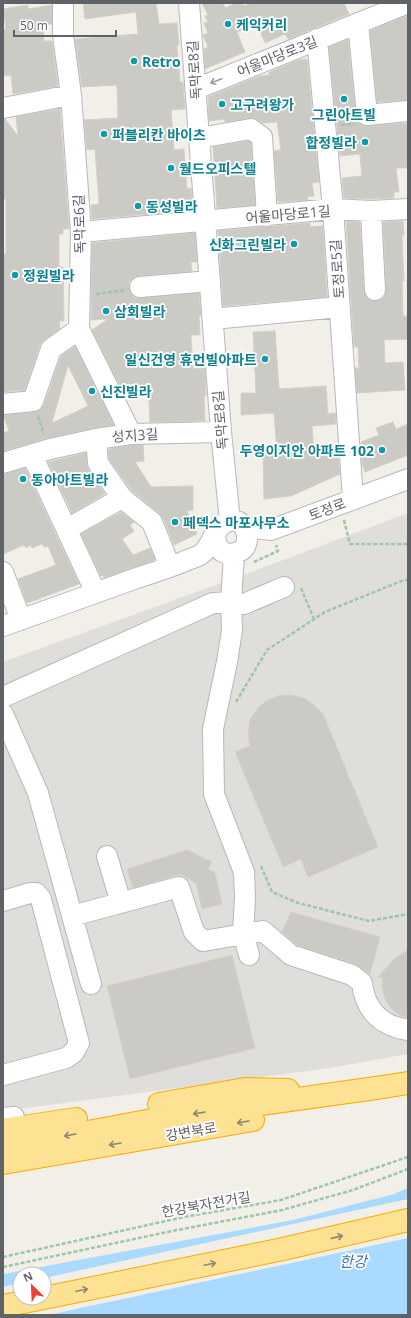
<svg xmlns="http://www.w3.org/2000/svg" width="411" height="1318" font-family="'Open Sans','Noto Sans KR',sans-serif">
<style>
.industrial{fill:#e0deda}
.water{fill:#aadaff;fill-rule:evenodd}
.pier{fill:#f1efe8}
.building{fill:#cccac5;stroke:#d6d1c6;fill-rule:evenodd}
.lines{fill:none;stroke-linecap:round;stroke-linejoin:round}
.minor-casing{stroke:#b5b8bc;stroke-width:22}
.highway-casing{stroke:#f9ab00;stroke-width:24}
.path{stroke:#9cc7a9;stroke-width:2.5;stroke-dasharray:4 2;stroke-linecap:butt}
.minor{stroke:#fff;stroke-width:20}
.highway{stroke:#fde293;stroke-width:22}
.oneway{stroke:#979a9d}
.oneway2{stroke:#8e8975}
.culture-dot{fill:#0f9aa8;stroke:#fff;stroke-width:1.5}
.labels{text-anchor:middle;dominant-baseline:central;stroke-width:3.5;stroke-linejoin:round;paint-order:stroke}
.culture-label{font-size:14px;font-weight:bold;fill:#0d838f;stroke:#fff;text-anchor:start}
.street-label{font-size:14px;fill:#5f6368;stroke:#fff}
.water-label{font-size:15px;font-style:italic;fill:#4174aa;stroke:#fff}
</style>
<rect width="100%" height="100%" fill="#f1efe8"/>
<!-- industrial -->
<path class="industrial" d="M408 513V1054L330 1068 3 1111V662L246 574Z"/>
<!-- water -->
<path class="water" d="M408 1188V1315H3V1274L293 1220 394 1194ZM20 1274H44V1298H20Z"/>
<!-- pier -->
<path class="pier" d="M408 1199V1238L48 1315H3V1287L20 1283V1298H44V1278Z"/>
<!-- building -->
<path class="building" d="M83 3H156L159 24 177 23 179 45H177L180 82H183L185 109 171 110 174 150 184 149 187 189 191 188 193 210 92 219 91 205 99 204 95 149 87 150 84 120 118 118 117 85 82 87 75 39 138 34 136 12 85 19Z
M202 3H223L225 8 236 3H242L244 6 252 3H344L349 14 288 39 285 34 265 43 257 24 237 32 245 52 205 69 204 49 208 47 203 35 208 33 204 23 208 22 205 16 208 15Z
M28 5V9L52 5V24L43 25 44 41H52L58 86 13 94 11 75 3 76V29H6L3 9Z
M408 15V100L377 102 370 31Z
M348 40 356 116 358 122 363 126H368L408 123V168H396L399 192H394V198L371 199 344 198 342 178 362 176 360 154 340 156 329 47Z
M307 59 319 182 312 183 314 196 307 197 308 200 278 202 274 151 281 150 277 122 263 123 254 118H249L225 122 224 119 209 121 208 97 259 76 269 75V72L298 60Z
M60 109 69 229H63V234H59V267H63L64 321H59L60 329 44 340 40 345 25 390 3 392V255L6 254V199H3V119H5L18 136 16 117Z
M248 141 251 143 255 205 217 208 213 147Z
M346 221 360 222 364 291 366 297 370 300 375 301 382 299 385 295 386 289 383 222 403 221 404 235H402L404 281H402L403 316H408V339L384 340 385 363 403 362 405 390 357 393 355 368H359L358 347H354Z
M310 223V227L323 226 327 297 223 306 218 231Z
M195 233 197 262H191L192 271 139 276 133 278 129 282V288L131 294 135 298H141L199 293 201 315 199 316 200 335H191L193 369 205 368 206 396H204L205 421 150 422 148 383 124 394 92 330 108 319 91 320 92 243Z
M275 331 279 389 326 386 328 414 336 413V424L312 426 314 454 338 457 340 474 291 496 264 499 263 452H277L274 413 241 415V393H256L253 332Z
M75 346 114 425 94 428 48 438 3 451V433L9 431 3 415 34 412 40 410 44 405 61 356ZM68 365 88 406 52 423Z
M393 422 396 429 408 424V455L365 472 362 464 361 442 379 435 376 428Z
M132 445H143L144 461 135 462 151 487 193 486V510L187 511 197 534 174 545 163 518 159 513 131 490 109 459 108 449Z
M86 453 88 469 105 494 72 513 48 462Z
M25 468 79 584 27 603 18 579 56 565 48 546 44 547 42 544 32 548 31 545 26 548 24 545 3 554V474Z
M121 512 134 522 130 525 134 531 122 539 133 555 150 548 155 560 104 578 103 575 101 576 81 534Z
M291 695 304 698 314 705 323 714 378 847 308 877 301 859 283 867 235 752 250 746 248 733 250 720 257 709 266 701 278 696Z
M187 850 212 862 208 869 215 873 222 904 202 909 196 883 181 874 133 888 127 869Z
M291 912 380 937 370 974 356 964 297 945 282 932Z
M408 950V1018L399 1015 390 1007 385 998 382 987 383 978 378 977 395 958Z
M232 955 255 1048 130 1079 107 986Z"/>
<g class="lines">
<defs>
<path id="minor" d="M63 3V35L71 95 81 232 79 329 131 434
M189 3 221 432 230 521
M358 23 367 115 408 111
M317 39 333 209 353 500
M196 89 408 3
M3 108 71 95
M199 138 251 129 262 137 267 216
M371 211 375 290
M81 232 333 209 371 211 408 209
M140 287 210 281
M213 319 339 307
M3 404 33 401 51 349 79 329
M96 439 98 463 122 498 152 522 170 567
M32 455 96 593
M3 463 50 449 96 439 131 434 221 432
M245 527 271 530 408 479
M67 529 122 498
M234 554 231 602 232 630 227 662 213 729 214 794 244 872 245 898 243 933 249 955
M3 572 21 620
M3 626C48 610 93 594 137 578 152 573 168 568 183 562 188 559 195 558 200 555 213 547 213 526 229 521 242 517 250 533 246 544 244 552 231 556 223 552 217 549 215 540 215 534
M3 697 213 603 231 602 244 604 284 587
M3 714 38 793 91 984
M107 856 121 903
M3 901 30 893H36L41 899 79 1043 74 1052 66 1058 3 1075
M72 916 179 887 194 932 203 941 263 931 291 955 352 975 362 983C365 1010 381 1026 408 1030
M3 1118 14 1117"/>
<path id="highway" d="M159 1104 245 1089 288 1090
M3 1130 76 1119
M3 1148 168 1117 376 1088 408 1083
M3 1163 253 1120
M44 1298 283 1249 408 1220
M3 1306 44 1298"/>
</defs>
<!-- minor casing -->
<use href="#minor" class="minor-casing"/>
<!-- highway casing -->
<use href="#highway" class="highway-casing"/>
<!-- path -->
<path class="path" d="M341 125 354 124
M96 294 125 290
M38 416 44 434
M344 520 350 544H408
M254 562 278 551 276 545
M301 588 314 619
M236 702 267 650 325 612 404 580H408
M261 866 272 892 298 903 369 921 408 914
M3 1257 184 1217 281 1200 408 1157
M3 1267 167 1232 282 1210 353 1190 408 1169"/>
<!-- minor -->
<use href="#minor" class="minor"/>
<!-- highway -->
<use href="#highway" class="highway"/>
</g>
<!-- one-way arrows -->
<defs><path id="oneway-shaft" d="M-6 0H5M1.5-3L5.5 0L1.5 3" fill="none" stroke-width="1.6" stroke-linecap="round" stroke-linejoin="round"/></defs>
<use class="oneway" href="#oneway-shaft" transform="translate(216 81) rotate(158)"/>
<g class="oneway2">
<use href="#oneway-shaft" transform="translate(199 1113) rotate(172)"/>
<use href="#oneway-shaft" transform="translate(243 1122) rotate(170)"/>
<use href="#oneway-shaft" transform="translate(70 1135) rotate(170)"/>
<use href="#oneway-shaft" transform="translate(115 1144) rotate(170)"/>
<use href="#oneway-shaft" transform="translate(337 1237) rotate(-13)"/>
<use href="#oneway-shaft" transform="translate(210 1264) rotate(-12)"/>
<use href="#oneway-shaft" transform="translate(82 1290) rotate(-12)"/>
</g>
<!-- markers -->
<g class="culture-dot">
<circle cx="228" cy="24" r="4"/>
<circle cx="134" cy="61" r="4"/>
<circle cx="344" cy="99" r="4"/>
<circle cx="222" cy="104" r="4"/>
<circle cx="104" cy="134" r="4"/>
<circle cx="365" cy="142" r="4"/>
<circle cx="171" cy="168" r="4"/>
<circle cx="138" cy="206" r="4"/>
<circle cx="294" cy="244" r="4"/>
<circle cx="15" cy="275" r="4"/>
<circle cx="106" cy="311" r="4"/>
<circle cx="265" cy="359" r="4"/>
<circle cx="92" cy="391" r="4"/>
<circle cx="382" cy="450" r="4"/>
<circle cx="23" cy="479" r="4"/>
<circle cx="175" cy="522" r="4"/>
</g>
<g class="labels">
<!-- culture labels -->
<g class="culture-label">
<text x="236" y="24">케익커리</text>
<text x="142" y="61">Retro</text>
<text x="230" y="104">고구려왕가</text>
<text x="344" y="114" text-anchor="middle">그린아트빌</text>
<text x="112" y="134">퍼블리칸 바이츠</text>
<text x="357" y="142" text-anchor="end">합정빌라</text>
<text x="179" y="168">월드오피스텔</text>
<text x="146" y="206">동성빌라</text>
<text x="286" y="244" text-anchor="end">신화그린빌라</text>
<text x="23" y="275">정원빌라</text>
<text x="114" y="311">삼회빌라</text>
<text x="257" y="359" text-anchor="end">일신건영 휴먼빌아파트</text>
<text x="100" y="391">신진빌라</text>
<text x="374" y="450" text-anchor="end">두영이지안 아파트 102</text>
<text x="31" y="479">동아아트빌라</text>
<text x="183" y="522">페덱스 마포사무소</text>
</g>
<!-- street labels -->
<g class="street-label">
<text transform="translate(277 56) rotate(-22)">어울마당로3길</text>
<text transform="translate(194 70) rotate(-94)">독막로8길</text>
<text transform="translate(288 214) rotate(-5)">어울마당로1길</text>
<text transform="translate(79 224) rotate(-92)">독막로6길</text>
<text transform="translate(337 269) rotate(-94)">토정로5길</text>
<text transform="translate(220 420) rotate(-95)">독막로8길</text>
<text transform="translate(135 435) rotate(-4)">성지3길</text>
<text transform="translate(327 509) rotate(-21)">토정로</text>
<text transform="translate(191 1131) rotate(-10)">강변북로</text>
<text transform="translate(206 1204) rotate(-10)">한강북자전거길</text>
</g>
<!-- water labels -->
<g class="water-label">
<text x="353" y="1261">한강</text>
</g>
</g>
<!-- border -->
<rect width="411" height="1318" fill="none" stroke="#5f6368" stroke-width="8"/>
<!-- north arrow -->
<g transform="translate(32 1286) rotate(336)"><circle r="19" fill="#ffffff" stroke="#bfc1c3"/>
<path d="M0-3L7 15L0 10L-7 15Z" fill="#ea4335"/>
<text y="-6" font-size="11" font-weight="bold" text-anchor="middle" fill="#5f6368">N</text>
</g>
<!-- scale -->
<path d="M14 30v6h102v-6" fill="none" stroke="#5f6368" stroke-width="2"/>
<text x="20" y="30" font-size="12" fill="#5f6368" stroke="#ffffff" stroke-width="3" paint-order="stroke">50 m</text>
</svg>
